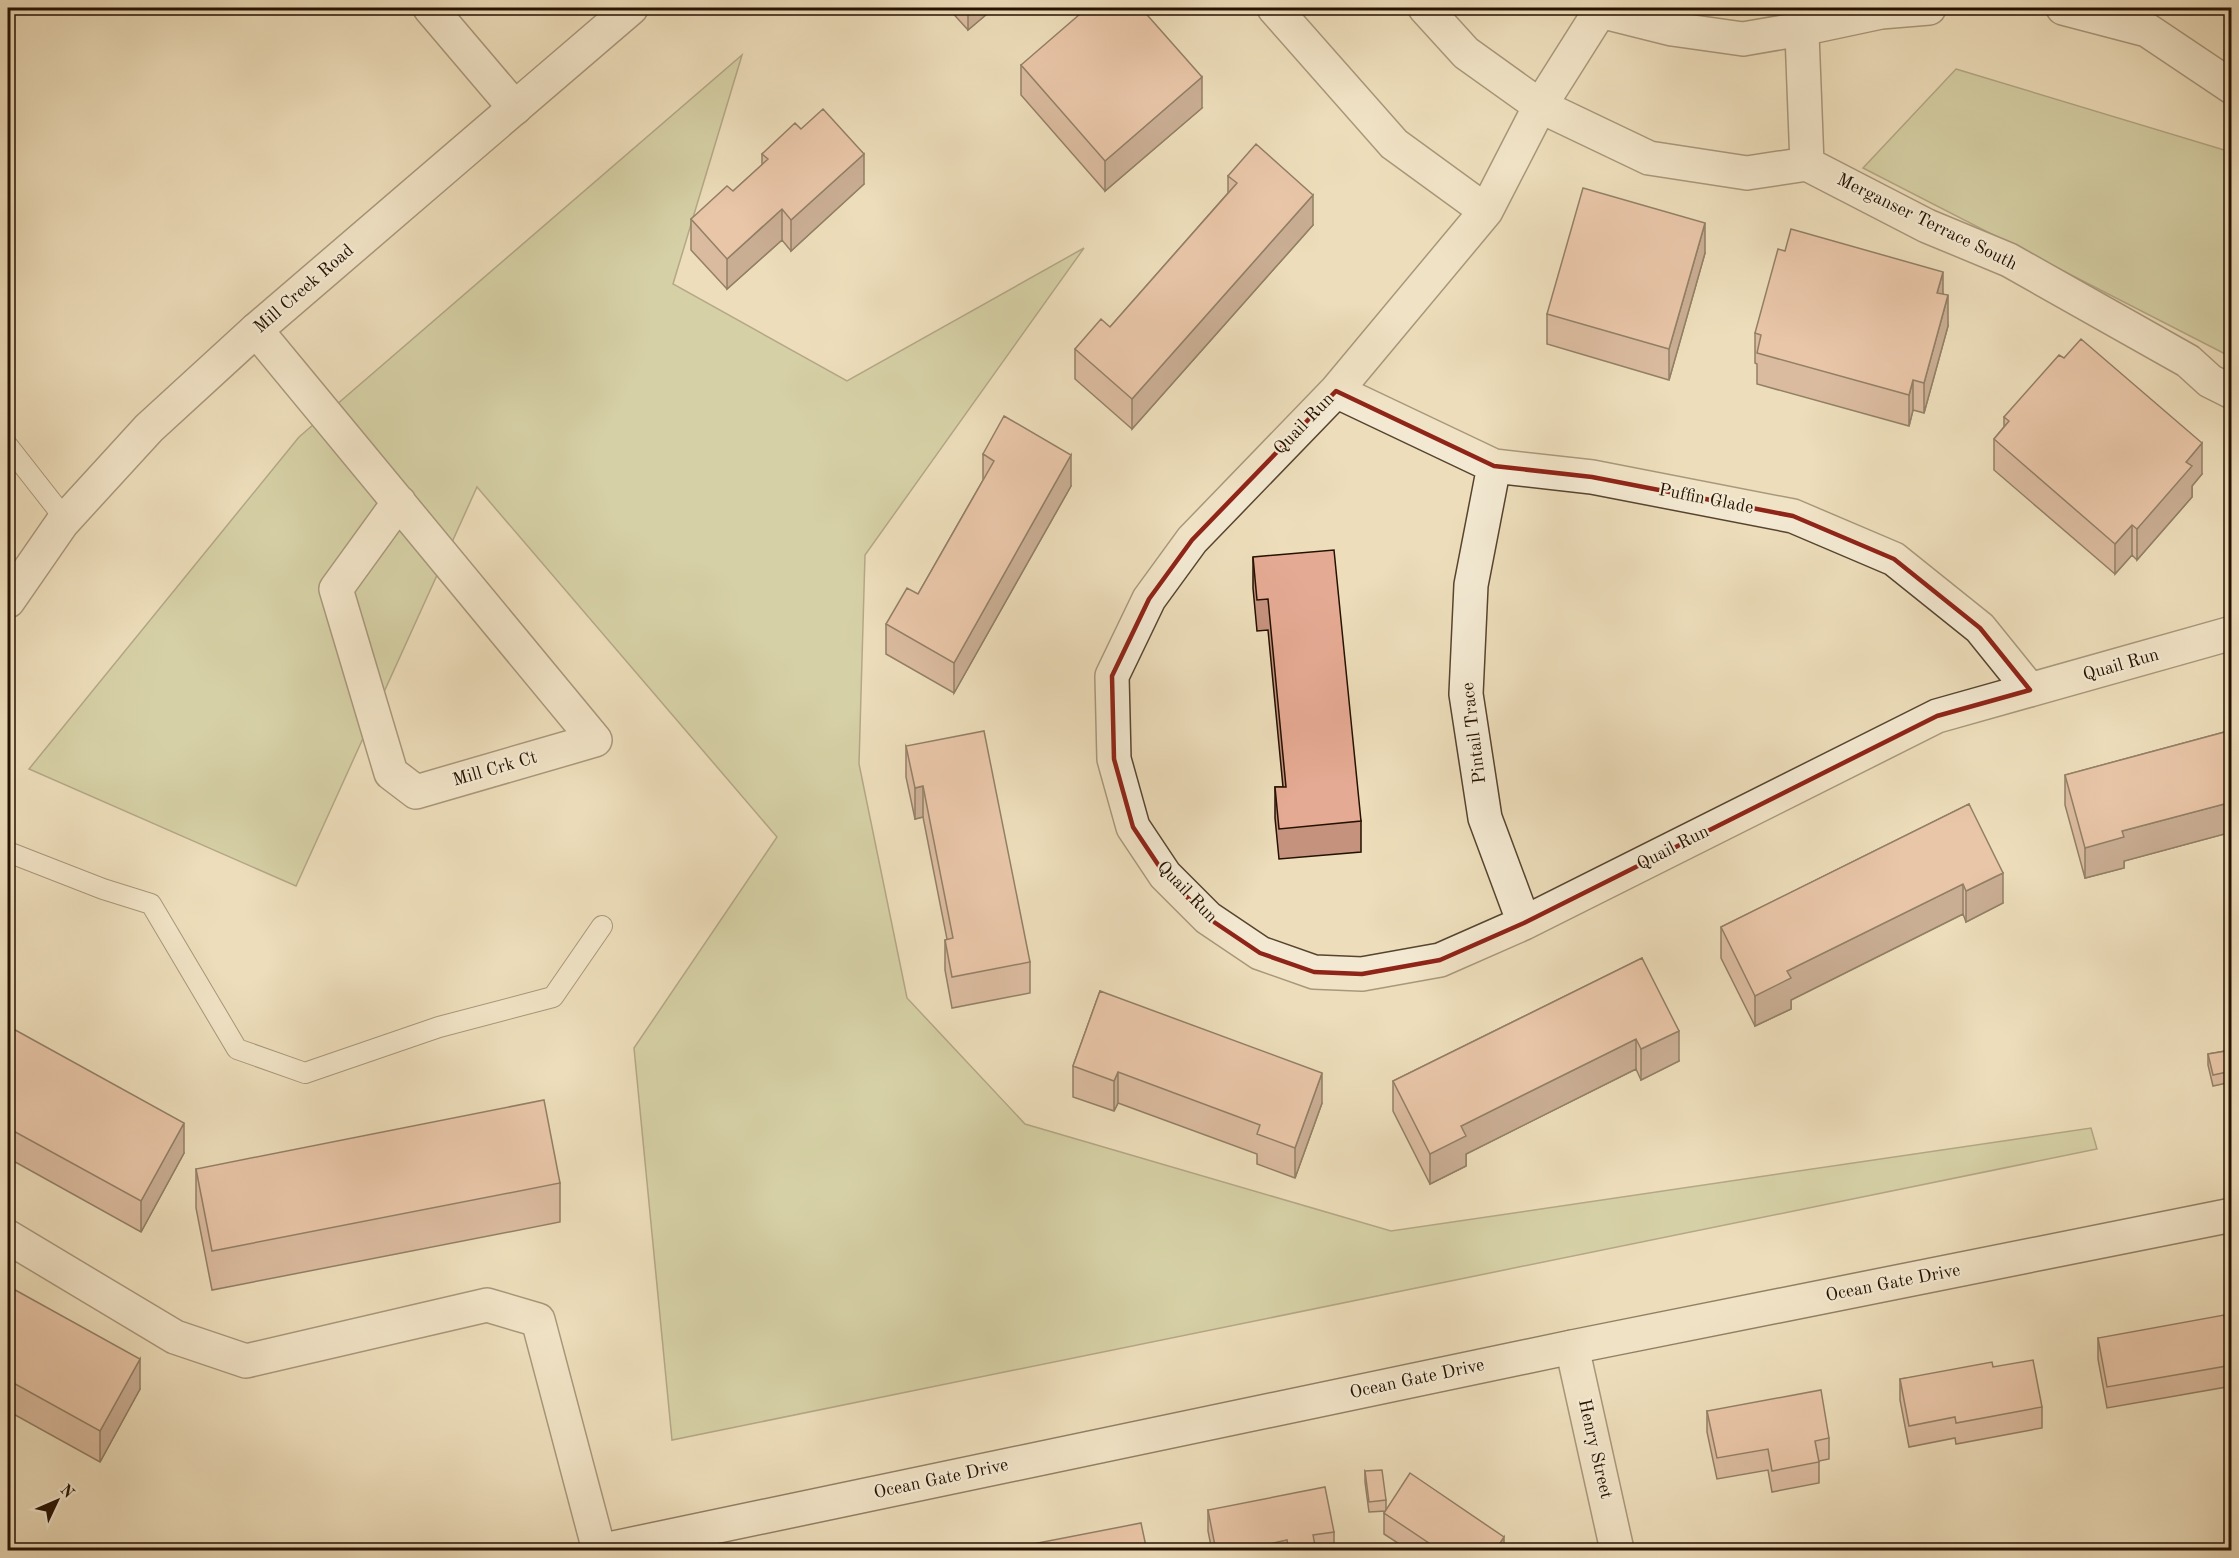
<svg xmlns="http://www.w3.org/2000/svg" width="2239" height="1558" font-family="'Old Standard TT',serif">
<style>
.green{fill:#bac08e;stroke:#706848;stroke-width:1.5}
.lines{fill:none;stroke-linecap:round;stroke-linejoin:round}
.service-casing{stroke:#57442f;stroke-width:22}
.minor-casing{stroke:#57442f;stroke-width:36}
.tertiary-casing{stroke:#57442f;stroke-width:36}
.secondary-casing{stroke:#251101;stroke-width:36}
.service{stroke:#f3e9d2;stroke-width:20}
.minor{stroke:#f3e9d2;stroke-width:33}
.tertiary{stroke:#f3e9d2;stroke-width:33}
.secondary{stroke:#f3e9d2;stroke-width:33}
.wall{fill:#c5927e;stroke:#251101;stroke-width:1.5}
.shaded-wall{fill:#a07767;stroke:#251101;stroke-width:1.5}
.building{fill:#e5aa93;stroke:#251101;stroke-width:1.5}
.marked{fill:none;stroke:#8f2418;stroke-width:4.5;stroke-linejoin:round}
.labels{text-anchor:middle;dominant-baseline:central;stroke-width:4.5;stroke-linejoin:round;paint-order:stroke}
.street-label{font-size:18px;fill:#251101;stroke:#f3e9d2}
</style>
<rect width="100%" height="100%" fill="#edddba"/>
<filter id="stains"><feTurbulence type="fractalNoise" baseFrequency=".00333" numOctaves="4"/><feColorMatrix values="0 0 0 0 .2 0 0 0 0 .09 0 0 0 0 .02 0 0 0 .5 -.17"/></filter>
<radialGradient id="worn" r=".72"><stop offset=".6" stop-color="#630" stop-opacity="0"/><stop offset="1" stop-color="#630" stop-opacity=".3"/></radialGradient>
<!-- green -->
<path class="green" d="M742 55 673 284 847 381 1084 248 865 555 859 764 907 998 1025 1124 1391 1231 2091 1128 2097 1149 672 1440 634 1048 777 837 477 487 296 886 29 769 299 437Z
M1956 69 2231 152V357L1863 168Z"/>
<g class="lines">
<defs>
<path id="service" d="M8 446 66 520
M8 852 103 889 151 904 237 1049 305 1073 439 1027 553 997 602 926"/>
<path id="minor" d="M430 8 515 108
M1274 8 1394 144 1486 211
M1425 8 1466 53 1540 106 1649 158 1747 173 1807 164 1927 226 2009 260 2188 361 2210 381 2232 392
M1595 8 1600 11 1672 29 1743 39 1801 29 1881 12 1929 8
M1801 8 1807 164
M2063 8 2147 30 2232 87
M1600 11 1540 106 1486 211 1336 391 1192 540 1149 599 1112 676 1114 759 1133 827 1165 875 1208 918 1260 953 1314 972 1362 974 1440 960 1524 923 1937 716 2232 633
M256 330 595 740 416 792 391 773 336 589 399 502
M1336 391 1494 466 1592 477 1793 516 1894 559 1980 628 2030 690
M1494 466 1471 585 1466 694 1485 818 1524 923
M8 1237 175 1337 246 1361 487 1305 538 1320 599 1550
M1572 1347 1617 1550"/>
<path id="tertiary" d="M8 601 62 523 149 428 256 330 631 8"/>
<path id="secondary" d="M604 1550 1572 1347 2232 1215"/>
</defs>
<!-- service casing -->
<use href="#service" class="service-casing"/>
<!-- minor casing -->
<use href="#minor" class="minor-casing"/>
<!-- tertiary casing -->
<use href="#tertiary" class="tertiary-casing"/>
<!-- secondary casing -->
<use href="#secondary" class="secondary-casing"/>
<!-- service -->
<use href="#service" class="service"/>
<!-- minor -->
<use href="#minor" class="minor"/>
<!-- tertiary -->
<use href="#tertiary" class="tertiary"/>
<!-- secondary -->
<use href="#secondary" class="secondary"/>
</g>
<!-- wall -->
<path class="wall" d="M948 8H994L968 30Z
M1021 65 1202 108 1105 191 1021 95Z
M801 129 864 184 791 251 782 240 727 289 691 250V219L733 191 762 165V154Z
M1228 176 1313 225 1132 429 1075 379V349L1110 327 1228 193Z
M1705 253 1669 380 1547 344V314Z
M1943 294 1948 326 1924 413 1913 410 1909 426 1757 384V364L1755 363V333Z
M2004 417 2202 474 2192 486V497L2137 560 2132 555 2115 574 1994 470V439L2004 427Z
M983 454 1071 486 954 693 886 654V624L918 594 983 480Z
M1253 557 1361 821V852L1279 859 1275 818V787H1283L1268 630 1257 631 1253 588Z
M2232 730V832L2124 861V868L2085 878 2065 805V775Z
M906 746 1030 962V993L952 1008 945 970V940L947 939 923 817 915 819 906 777Z
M1969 804 2003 903 1966 922 1963 914 1791 1000V1009L1755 1026 1721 958V927Z
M1642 958 1679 1061 1641 1080 1636 1069 1466 1154V1166L1430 1184 1393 1111V1081Z
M1100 991 1322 1103 1295 1178 1257 1164V1154L1118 1103 1114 1111 1073 1097V1066Z
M8 1026 184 1153 141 1232 8 1158Z
M2232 1050V1082L2213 1086 2208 1065V1054Z
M196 1169 560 1183V1222L212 1290 196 1208Z
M8 1286 140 1389 100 1462 8 1411Z
M2098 1338 2232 1356V1386L2107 1408 2098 1359Z
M1993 1367 2042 1407V1428L1956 1444 1955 1438 1909 1447 1900 1400V1379Z
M1707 1411 1829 1438V1459L1819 1461V1483L1772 1492 1768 1470 1717 1479 1707 1432Z
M1365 1471 1386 1500V1511L1369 1512 1365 1482Z
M1208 1510 1334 1532V1551H1212L1208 1531Z
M1384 1513 1504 1551H1410L1384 1534Z"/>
<!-- shaded-wall -->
<path class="shaded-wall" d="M968 8H994L968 30Z
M1202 77V108L1105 191V161Z
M864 154V184L791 251V220Z
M1313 195V225L1132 429V399Z
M782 209V240L727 289V259Z
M1705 223V253L1669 380V349Z
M1943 272V302L1937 293Z
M1948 295V326L1924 413V383Z
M1913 380V410L1909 426V395Z
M2202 443V474L2192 486V497L2137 560V529L2186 462Z
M1071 455V486L954 693V663Z
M2132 525V555L2115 574V544Z
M923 786V817L915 819V788Z
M2232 802V832L2124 861V868L2085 878V848L2122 831Z
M2003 873V903L1966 922V891Z
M1963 884V914L1791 1000V1009L1755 1026V996L1787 971Z
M1679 1031V1061L1641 1080V1049Z
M1636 1039V1069L1466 1154V1166L1430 1184V1154L1461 1126Z
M1118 1072V1103L1114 1111V1081Z
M1322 1073V1103L1295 1178V1148Z
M184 1123V1153L141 1232V1201Z
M140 1359V1389L100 1462V1431Z
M1504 1537V1551H1495Z"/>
<!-- building -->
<path class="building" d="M1087 8H1141L1202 77 1105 161 1021 65Z
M823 109 864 154 791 220 782 209 727 259 691 219 727 186 733 191 768 159 762 154 795 123 801 129Z
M1256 144 1313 195 1132 399 1075 349 1101 319 1110 327 1237 183 1228 176Z
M1583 188 1705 223 1669 349 1547 314Z
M1791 229 1943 272 1937 293 1948 295 1924 383 1913 380 1909 395 1757 353 1761 335 1755 333 1778 249 1785 251Z
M2081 339 2202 443 2186 462 2192 466 2137 529 2132 525 2115 544 1994 439 2009 421 2004 417 2059 355 2064 358Z
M1004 416 1071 455 954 663 886 624 907 588 918 594 994 461 983 454Z
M1334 550 1361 821 1279 829 1275 787H1286L1268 599 1257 600 1253 557Z
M2232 730V802L2122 831 2124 837 2085 848 2065 775Z
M984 731 1030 962 952 977 945 940 953 938 923 786 915 788 906 746Z
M1969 804 2003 873 1966 891 1963 884 1787 971 1791 978 1755 996 1721 927Z
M1642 958 1679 1031 1641 1049 1636 1039 1461 1126 1466 1136 1430 1154 1393 1081Z
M1100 991 1322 1073 1295 1148 1257 1134 1260 1125 1118 1072 1114 1081 1073 1066Z
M8 1026 184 1123 141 1201 8 1128Z
M2232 1050V1071L2213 1075 2208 1054Z
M544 1100 560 1183 212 1251 196 1169Z
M8 1286 140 1359 100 1431 8 1380Z
M2224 1315 2232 1356V1365L2107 1387 2098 1338Z
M2033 1360 2042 1407 1956 1423 1955 1417 1909 1426 1900 1379 1992 1362 1993 1367Z
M1821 1390 1829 1438 1815 1441 1819 1462 1772 1471 1768 1449 1717 1458 1707 1411Z
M1382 1470 1386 1500 1369 1502 1365 1471Z
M1410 1473 1504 1537 1495 1551H1441L1384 1513Z
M1325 1487 1334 1532 1313 1535 1316 1551H1289L1287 1540 1236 1551H1216L1208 1510Z
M1141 1523 1147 1551H1002V1550Z"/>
<!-- marked area -->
<path d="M0 0H2239V1558H0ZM1336 391 1494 466 1592 477 1793 516 1894 559 1980 628 2030 690 1937 716 1524 923 1440 960 1362 974 1314 972 1260 953 1208 918 1165 875 1133 827 1114 759 1112 676 1149 599 1192 540Z" fill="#edddba" fill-opacity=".55" fill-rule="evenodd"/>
<path class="marked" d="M1336 391 1494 466 1592 477 1793 516 1894 559 1980 628 2030 690 1937 716 1524 923 1440 960 1362 974 1314 972 1260 953 1208 918 1165 875 1133 827 1114 759 1112 676 1149 599 1192 540Z"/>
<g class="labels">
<!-- street labels -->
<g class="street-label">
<text transform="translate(1927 222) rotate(26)">Merganser Terrace South</text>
<text transform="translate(304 289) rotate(-41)">Mill Creek Road</text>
<text transform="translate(1304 424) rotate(-46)">Quail Run</text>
<text transform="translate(1706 499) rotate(11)">Puffin Glade</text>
<text transform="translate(2121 665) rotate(-16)">Quail Run</text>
<text transform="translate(1474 733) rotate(-97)">Pintail Trace</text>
<text transform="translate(495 769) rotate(-16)">Mill Crk Ct</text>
<text transform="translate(1673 848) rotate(-27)">Quail Run</text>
<text transform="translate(1187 892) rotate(46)">Quail Run</text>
<text transform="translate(1893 1283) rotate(-11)">Ocean Gate Drive</text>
<text transform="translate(1417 1379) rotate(-12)">Ocean Gate Drive</text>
<text transform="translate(1595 1449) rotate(77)">Henry Street</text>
<text transform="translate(941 1479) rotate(-12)">Ocean Gate Drive</text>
</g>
</g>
<!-- margin -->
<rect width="2239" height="1558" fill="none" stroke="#edddba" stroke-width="30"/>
<rect x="9" y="9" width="2221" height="1540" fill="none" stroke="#251101" stroke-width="3"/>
<rect x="15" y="15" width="2209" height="1528" fill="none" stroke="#251101" stroke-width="1.5"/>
<!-- north arrow -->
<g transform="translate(57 1501) rotate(46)" stroke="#f3e9d2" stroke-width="4.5" paint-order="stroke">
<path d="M0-4.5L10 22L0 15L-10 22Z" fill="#251101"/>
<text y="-9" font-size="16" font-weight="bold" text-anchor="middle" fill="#251101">N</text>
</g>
<rect width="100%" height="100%" filter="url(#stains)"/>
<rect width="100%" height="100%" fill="url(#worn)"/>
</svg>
